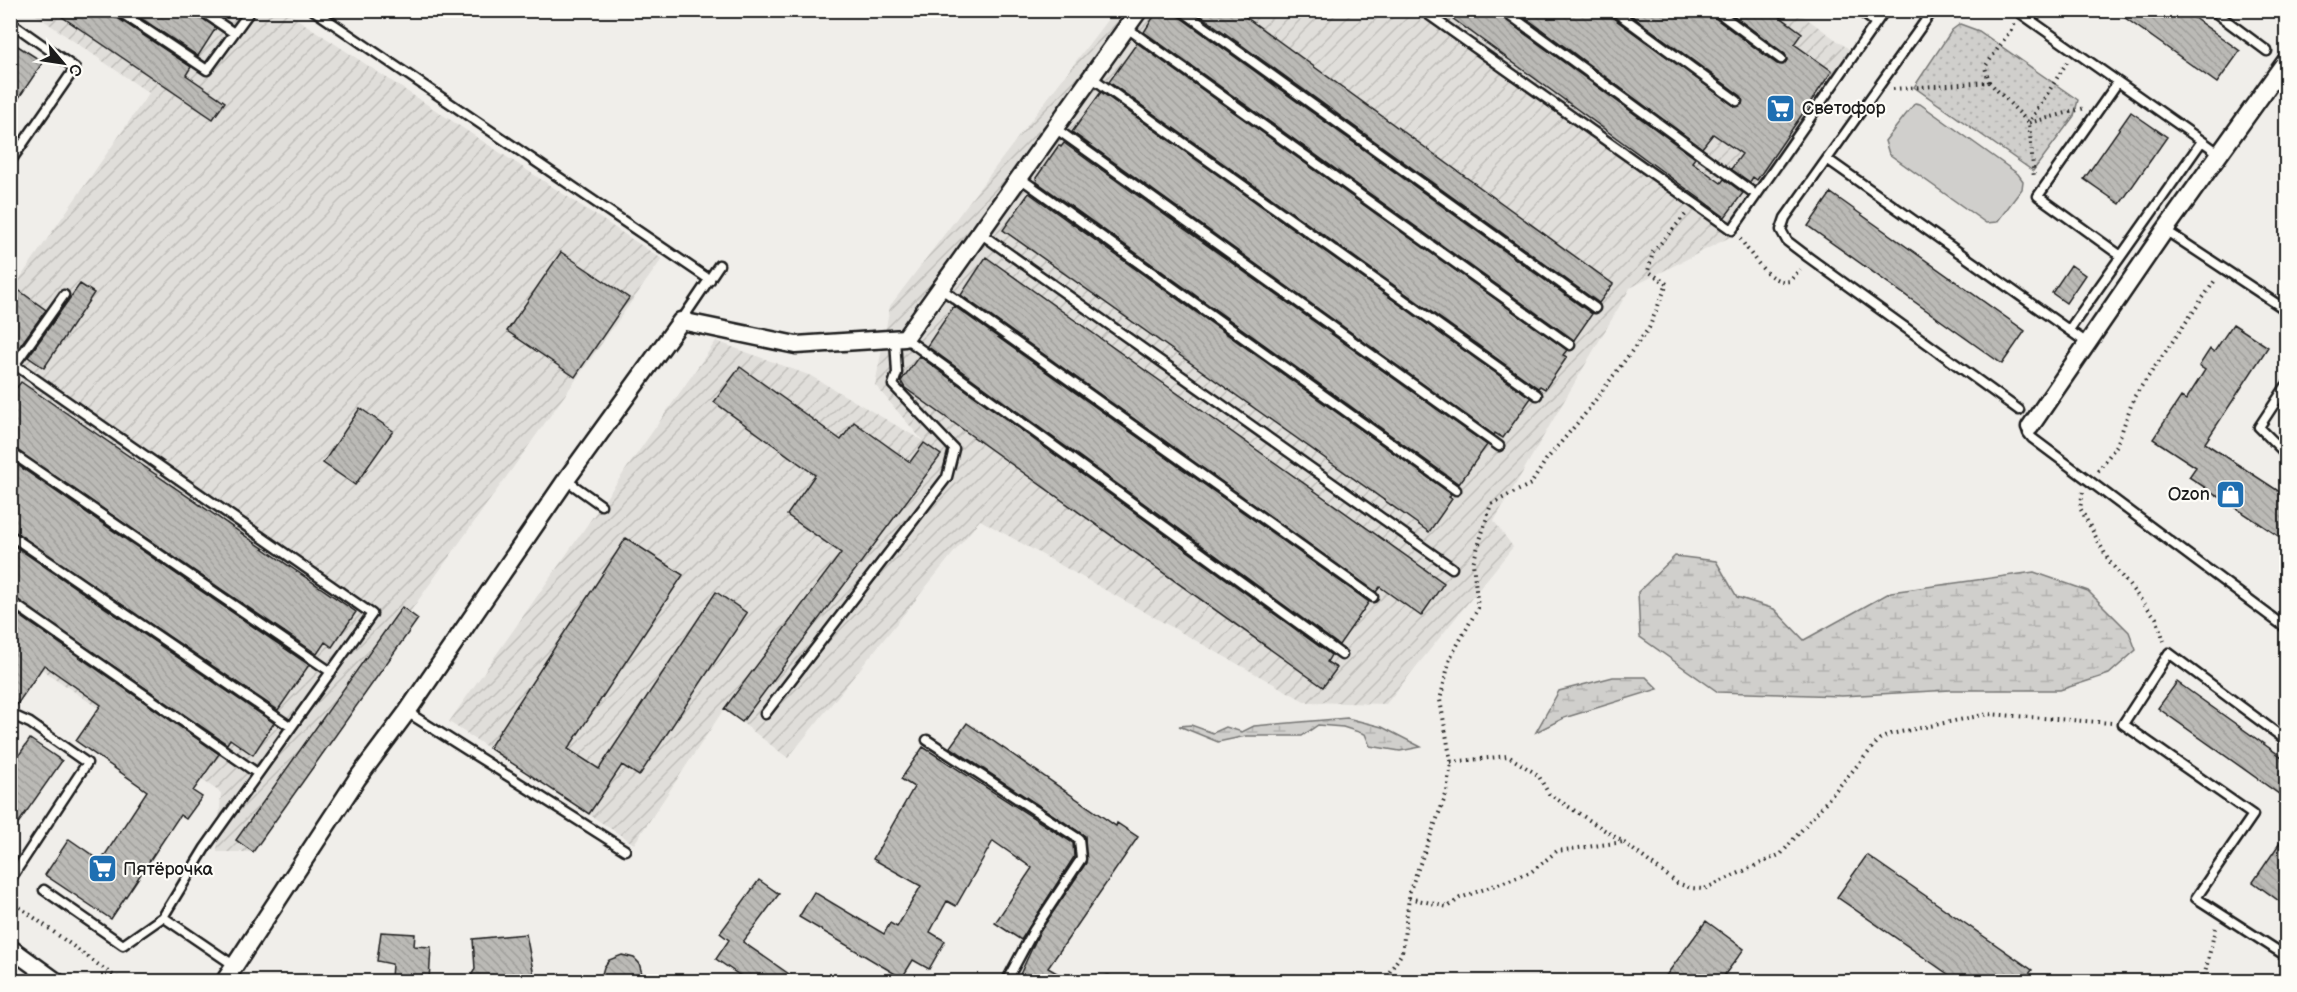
<svg xmlns="http://www.w3.org/2000/svg" width="2297" height="992" font-family="'Balsamiq Sans',sans-serif">
<style>
.industrial{fill:url(#industrial-furrows)}
.grass{fill:url(#grass-dots);stroke:#767674;stroke-width:1.5}
.wetland{fill:url(#wetland-marsh);stroke:#767674;stroke-width:1.5}
.pitch{fill:#d0cfcc;stroke:#767674;stroke-width:1.5}
.building{fill:url(#building-back-hatch);stroke:#1c1c1c;stroke-width:1.5}
.lines{fill:none;stroke-linecap:round;stroke-linejoin:round}
.service-casing{stroke:#1c1c1c;stroke-width:13}
.minor-casing{stroke:#1c1c1c;stroke-width:21}
.path{stroke:#1c1c1c;stroke-width:4;stroke-dasharray:1.5 4.5;stroke-linecap:butt}
.service{stroke:#fdfcf7;stroke-width:8}
.minor{stroke:#fdfcf7;stroke-width:16}
.labels{text-anchor:middle;dominant-baseline:central;stroke-width:4.5;stroke-linejoin:round;paint-order:stroke}
.poi-label{font-size:18px;fill:#1c1c1c;stroke:#fdfcf7;text-anchor:start}
</style>
<defs>
<pattern id="industrial-furrows" width="10" height="10" patternUnits="userSpaceOnUse" patternTransform="scale(1.5)"><rect width="10" height="10" fill="#e0deda"/><path d="M-1 1l2-2M0 10L10 0M9 11l2-2" fill="none" stroke="#c0beba"/></pattern>
<pattern id="grass-dots" width="8" height="8" patternUnits="userSpaceOnUse" patternTransform="scale(1.5)"><rect width="8" height="8" fill="#d0cfcc"/><path d="M2 2h.1M6 6h.1" fill="none" stroke="#b2b1af" stroke-width="1.8" stroke-linecap="round"/></pattern>
<pattern id="wetland-marsh" width="20" height="14" patternUnits="userSpaceOnUse" patternTransform="scale(1.5)"><rect width="20" height="14" fill="#d0cfcc"/><path d="M1 5h8M5 5V1M11 12h8M15 12V8" fill="none" stroke="#b2b1af"/></pattern>
<pattern id="building-back-hatch" width="6" height="6" patternUnits="userSpaceOnUse" patternTransform="scale(1.5)"><rect width="6" height="6" fill="#bbbab6"/><path d="M-1 5l2 2M0 0l6 6M5-1l2 2" fill="none" stroke="#a09f9c"/></pattern>
</defs>
<rect width="100%" height="100%" fill="#f0eeea"/>
<filter id="ink" filterUnits="userSpaceOnUse"><feTurbulence type="fractalNoise" baseFrequency=".0167" numOctaves="2"/><feDisplacementMap in="SourceGraphic" scale="12" xChannelSelector="R" yChannelSelector="G"/><feConvolveMatrix kernelMatrix="1 2 1 2 8 2 1 2 1" color-interpolation-filters="sRGB"/></filter>
<g filter="url(#ink)">
<!-- industrial -->
<path class="industrial" d="M30 11H289L288 13 662 259 407 616 418 619 253 852H217L221 793 11 648V291L149 93Z
M1114 11H1796L1860 57 1763 199 1732 236 1630 288 1494 521 1513 547 1386 704 1306 702 980 520 788 758 724 709 634 844 449 722 716 341 811 376 923 441 875 385 890 306Z"/>
<!-- grass -->
<path class="grass" d="M1960 24 1979 31 2078 100 2074 116 2033 171 1914 87 1952 30Z"/>
<!-- wetland -->
<path class="wetland" d="M1675 556 1716 561 1737 597 1774 609 1804 640 1891 592 2034 572 2088 591 2129 632 2136 650 2109 674 2060 690H1951L1842 696 1718 692 1640 637 1638 592Z
M1613 677H1646L1658 689 1564 718 1536 732 1559 691Z
M1347 718 1382 727 1421 747 1400 751 1370 746 1365 734 1343 727 1318 725 1302 736H1246L1218 742 1179 726 1191 725 1213 733 1226 727 1242 732 1254 726Z"/>
<!-- pitch -->
<path class="pitch" d="M1915 103 1920 104 2018 174 2023 181 2022 189 1997 222 1986 223 1889 154 1885 141Z"/>
<!-- building -->
<path class="building" d="M52 10H111L113 15 191 67 186 75 225 102 213 119Z
M129 10H194L216 28 198 56Z
M1158 10H1175L1177 15 1592 314 1574 340 1144 32Z
M1193 10H1236L1613 284 1599 303Z
M1441 10H1497L1499 15 1695 158 1692 162 1721 183 1724 179 1743 193 1725 217Z
M1515 10H1607L1609 15 1736 107 1742 104 1741 96 1624 10H1709L1711 15 1777 64 1783 65 1787 60 1785 54 1726 10H1771L1802 33 1794 44 1832 71 1757 180 1753 177 1750 182 1731 169 1742 154 1713 134 1702 148Z
M2114 10H2183L2240 51 2217 83Z
M10 41 43 62 10 111Z
M1137 43 1567 350 1563 355 1567 357 1545 389 1540 386 1538 388 1109 82Z
M1101 92 1531 398 1503 438 1495 433 1494 435 1072 132Z
M2131 112 2167 137 2120 204 2084 179Z
M1064 143 1487 445 1459 484 1037 182 1036 178 1059 145 1061 147Z
M1029 193 1451 494 1449 497 1452 499 1429 532 1003 230Z
M1831 193 2025 331 2002 364 1808 226Z
M561 252 629 298 575 377 507 331Z
M986 257 1444 583 1421 616 1380 587 1376 592 961 295Z
M2071 265 2085 275 2066 303 2052 293Z
M80 284 94 293 44 368 28 357Z
M17 289 46 310 17 350 10 345V299Z
M954 306 1369 602 1339 645 927 346Z
M2233 324 2268 347 2205 443 2286 496V541L2189 477 2196 467 2153 439 2181 397 2186 400 2205 370 2199 366 2210 349 2214 352Z
M919 356 1331 655 1327 662 1337 668 1323 687 905 388 901 381Z
M740 367 841 440 854 422 910 462 924 443 941 455 742 722 724 709 841 553 787 515 815 475 714 402Z
M21 382 356 612 332 647 325 642 317 654 10 446V396Z
M360 408 393 431 355 485 323 463Z
M10 460 309 665 278 710 10 529Z
M626 538 683 575 568 749 599 769 716 592 747 613 639 776 622 765 589 814 489 748Z
M10 543 274 723 253 755 230 739 227 744 10 595Z
M402 607 418 619 253 852 236 840Z
M10 609 219 754 193 791 202 797 186 819 180 815 111 919 45 875 69 839 101 861 147 791 76 741 101 705 44 665 14 709 10 708Z
M2177 682 2286 760V799L2158 708Z
M967 723 1116 826 1117 823 1138 837 1048 968 1071 981H1017L1039 933 1086 863 1085 836 950 747Z
M30 739 62 761 10 835V768Z
M923 747 1073 843 1074 857 1021 940 995 923 1032 868 993 841 956 906 947 901 930 932 945 941 929 969 913 960 902 978 799 917 814 892 884 934 890 923 897 927 921 886 873 859 914 787 901 779Z
M2286 834V906L2253 882Z
M1867 855 2032 970 2024 981H1958L1837 897Z
M759 880 779 894 743 942 799 981H748L716 959 729 940 720 933Z
M1706 921 1744 949 1720 981H1662Z
M381 932 415 934 414 946 431 947 429 981 391 978 392 964 377 961Z
M526 934 535 981H468L475 969 473 939Z
M622 955 634 958 639 963 644 981H600L604 967 609 960Z"/>
<g class="lines">
<defs>
<path id="service" d="M117 10 207 70 251 10
M200 10 234 33
M313 10 710 280
M1181 10 1595 308
M1422 10 1732 230 1876 23
M1503 10 1751 191
M1613 10 1737 101
M1715 10 1781 59
M1859 10 1876 23 1885 10
M1933 10 1785 218 1781 230 1787 241 1808 257 2019 410
M2016 10 2202 141 2069 330
M2212 10 2267 51
M10 22 75 68 10 162
M1127 28 1570 345
M1091 77 1537 395
M2118 82 2038 196 2121 256
M1055 128 1499 446
M2202 141 2220 154
M1827 159 2087 343
M1020 178 1456 490
M2165 230 2286 310
M980 233 1452 568
M940 288 1373 597
M681 321 719 265
M905 338 1342 655
M15 365 372 614 205 848 163 917 235 966
M10 371 64 295
M2286 386 2259 427 2286 454
M2030 427 2028 433 2032 438 2286 628
M10 452 331 672
M566 480 601 505
M10 535 291 727
M10 601 257 773
M407 712 625 850
M10 714 30 723 87 763 10 880
M765 714 947 477 954 449 893 385 897 373 895 338
M927 740 1079 839 1081 859 1034 930 1006 982
M2286 740 2169 653 2123 724 2253 815 2196 898 2286 956
M44 890 123 945 163 917
M1108 982V981"/>
<path id="minor" d="M2030 427 2165 230 2286 61
M10 948 57 982
M224 982 357 779 407 712 566 480 681 321 796 345 905 338 1139 10"/>
</defs>
<!-- service casing -->
<use href="#service" class="service-casing"/>
<!-- minor casing -->
<use href="#minor" class="minor-casing"/>
<!-- path -->
<path class="path" d="M2067 62 2029 123 2085 108
M1989 82 1985 67 2015 24
M1893 89 1989 82 2029 123 2034 178
M1740 239C1753 255 1768 285 1790 281L1800 269
M2098 471 2117 445 2134 397 2216 279
M2083 492 2080 508 2109 561 2156 618 2164 641
M1451 762 1508 756 1538 775 1549 794 1623 842 1677 883 1691 888 1704 889 1781 854 1880 739 1891 734 1988 714 2112 723
M1409 898 1448 907 1460 898 1531 872 1557 851 1623 842
M10 900 122 982
M1383 982 1402 953 1410 890 1447 792 1451 762 1440 700 1450 658 1478 608 1473 563 1491 504 1531 484 1546 460 1585 414 1649 328 1667 284 1648 271 1653 252 1686 214
M2203 982 2216 925"/>
<!-- service -->
<use href="#service" class="service"/>
<!-- minor -->
<use href="#minor" class="minor"/>
</g>
</g>
<!-- icons -->
<defs>
<symbol id="supermarket-square" viewBox="-11 -11 22 22"><rect x="-9" y="-9" width="18" height="18" rx="4" fill="#1f6fb2" stroke="#fdfcf7"/><path d="M-6-5.5h2.5l.6 2H6L4.5 2H-2.5L-4.4-4H-6ZM-1.5 3.2a1.3 1.3 0 1 0 .1 0ZM3 3.2a1.3 1.3 0 1 0 .1 0Z" fill="#fff"/></symbol>
<symbol id="shop-square" viewBox="-11 -11 22 22"><rect x="-9" y="-9" width="18" height="18" rx="4" fill="#1f6fb2" stroke="#fdfcf7"/><path d="M-5-2.5h2.3a2.7 3.5 0 0 1 5.4 0H5L5.5 6h-11ZM-1.5-2.5h3a1.5 2.3 0 0 0-3 0Z" fill="#fff"/></symbol>
</defs>
<g fill-rule="evenodd">
<use href="#supermarket-square" x="1764" y="92" width="33" height="33"/>
<use href="#shop-square" x="2214" y="478" width="33" height="33"/>
<use href="#supermarket-square" x="86" y="852" width="33" height="33"/>
</g>
<g class="labels">
<!-- poi labels -->
<g class="poi-label">
<text x="1802" y="108">Светофор</text>
<text x="2210" y="494" text-anchor="end">Ozon</text>
<text x="123" y="869">Пятёрочка</text>
</g>
</g>
<!-- margin -->
<rect width="2297" height="992" fill="none" stroke="#fdfcf7" stroke-width="36"/>
<rect x="18" y="18" width="2261" height="956" fill="none" stroke="#1c1c1c" stroke-width="2" filter="url(#ink)"/>
<!-- north arrow -->
<g transform="translate(63 63) rotate(119)" stroke="#fdfcf7" stroke-width="4.5" paint-order="stroke">
<path d="M0-4.5L10 22L0 15L-10 22Z" fill="#1c1c1c"/>
<text y="-9" font-size="16" font-weight="bold" text-anchor="middle" fill="#1c1c1c">С</text>
</g>
</svg>
